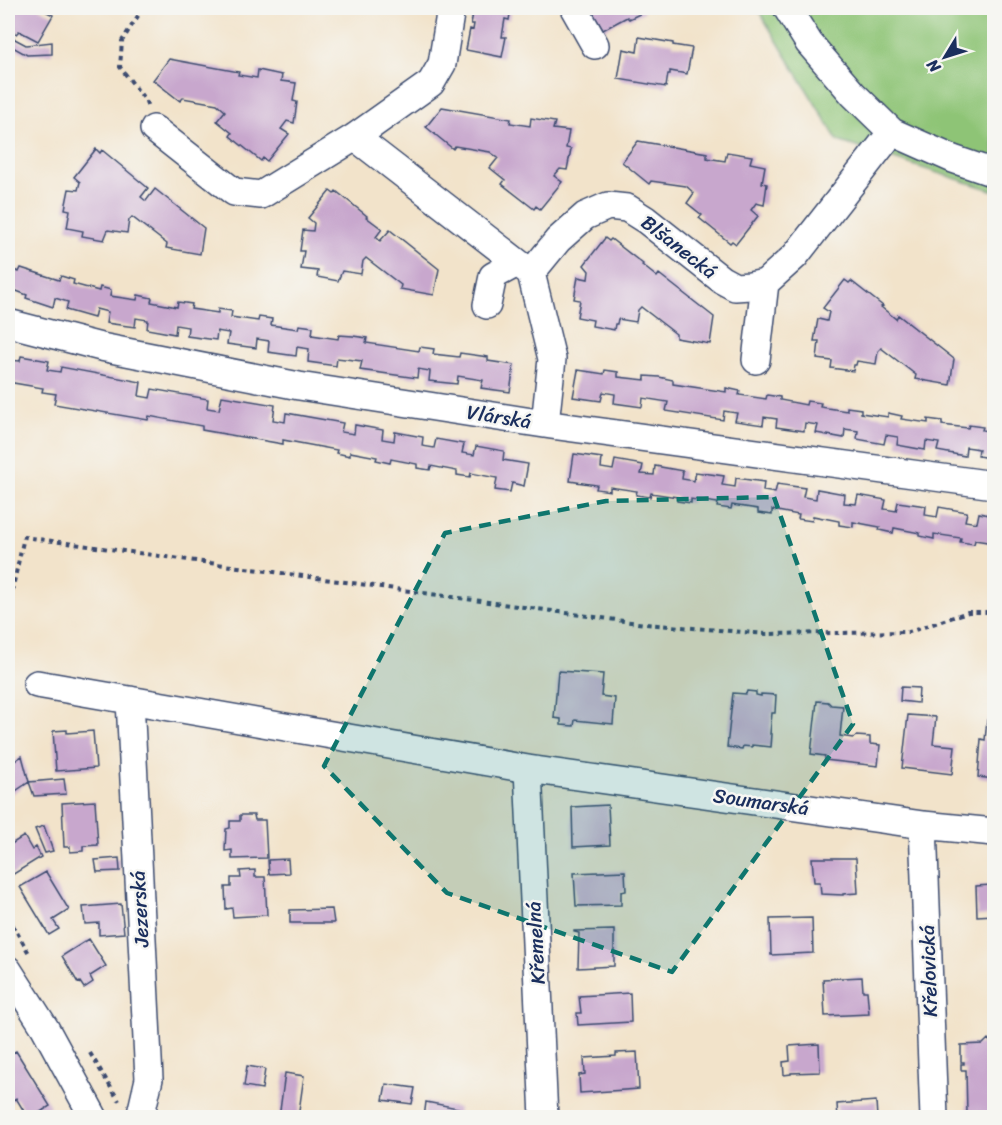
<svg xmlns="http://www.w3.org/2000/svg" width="1002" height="1125" font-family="Sriracha,sans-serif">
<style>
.green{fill:#8ec476;stroke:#547a6a;stroke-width:1.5}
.building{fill:#c8a7cd}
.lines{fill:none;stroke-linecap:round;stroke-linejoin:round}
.minor-casing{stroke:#3b4a6e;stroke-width:30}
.path{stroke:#3b4a6e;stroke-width:4;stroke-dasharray:4.5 4.5;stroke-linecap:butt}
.minor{stroke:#fff;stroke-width:27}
.marked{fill:#0f766e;fill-opacity:0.2;stroke:#0f766e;stroke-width:4.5;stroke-dasharray:12 8;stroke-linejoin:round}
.labels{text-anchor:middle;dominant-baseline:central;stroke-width:5;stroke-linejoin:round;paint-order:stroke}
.street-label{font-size:20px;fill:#1b2f5e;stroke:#f6f6f2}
</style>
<rect width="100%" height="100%" fill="#f6f6f2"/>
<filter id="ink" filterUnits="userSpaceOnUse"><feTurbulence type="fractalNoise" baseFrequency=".0167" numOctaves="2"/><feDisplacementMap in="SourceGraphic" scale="12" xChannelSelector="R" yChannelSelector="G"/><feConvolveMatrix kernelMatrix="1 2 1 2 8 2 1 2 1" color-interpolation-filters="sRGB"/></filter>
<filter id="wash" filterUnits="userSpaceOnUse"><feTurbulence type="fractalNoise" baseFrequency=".008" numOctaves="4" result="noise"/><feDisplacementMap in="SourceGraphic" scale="24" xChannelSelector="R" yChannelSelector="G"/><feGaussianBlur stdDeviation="1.35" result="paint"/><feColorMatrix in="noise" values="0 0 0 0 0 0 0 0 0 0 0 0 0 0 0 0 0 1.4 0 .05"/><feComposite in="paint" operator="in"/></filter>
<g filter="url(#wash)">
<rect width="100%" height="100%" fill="#f2e3ca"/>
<!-- green -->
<path class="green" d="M757 8H994V191L838 141Z"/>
<g id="blocks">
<!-- building -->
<path class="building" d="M13 8H39L53 15 38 41 19 31 16 34 8 29 10 25 8 24V17Z
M474 8H511L509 20 505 19 502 37H506L502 57 466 50 470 29 473 30 474 24H471Z
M590 8H642L644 12 629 19 627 17 603 30Z
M639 37 673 43V45L692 48 687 74 670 71V74H668L666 87 618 79 623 49 637 52Z
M13 38 26 45 52 42V54L27 55 9 45Z
M169 59 239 72 238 75 257 78 258 70 282 75 281 81 296 83 293 101 297 102 294 123 287 121 281 129 289 134 267 161 263 158 261 161 230 136 232 133 217 121 225 111 217 104 183 98 180 101 153 80Z
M442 107 511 119 510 123 530 126 531 118 555 122 553 129 569 131 566 148 571 149 567 170 560 169 554 176 562 182 540 209 536 206 534 209 502 184 505 180 490 168 498 158 490 152 455 146 453 149 426 127Z
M638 141 707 153V158L725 161 727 152 752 156 750 163 765 166 762 183 767 184 764 205 756 203 751 210 758 216 736 244 732 241 730 243 699 218 702 215 687 203 694 193 686 186 651 181 649 184 622 162Z
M96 149 100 153 102 150 148 188 141 197 146 201 155 189 204 228 200 254 166 248 167 244 132 217 129 220 127 233 108 230 104 240 82 236 83 231 67 228 70 210 65 209 69 189 78 190 80 182 74 177Z
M330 191 334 194 336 191 367 216 366 217 382 229 376 237 380 241 390 230 439 269 434 295 400 289 401 285 366 258 363 261 361 274 342 271 338 281 317 277 318 271 301 269 304 251H300L303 230 313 231 314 223 308 218Z
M605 238 609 241 611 239 643 264 642 265 657 277 659 274 714 317 710 344 676 338V334L641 307 638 310 636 322 618 319 617 324H615L614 330 592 326 593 320 577 317 580 300 574 299 578 277 588 279 589 271 584 265Z
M8 268 19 272 21 268 59 280 61 276 74 280 73 284 99 291 100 287 111 290 110 296 137 300 138 295 152 298 151 302 177 307 178 302 192 304 191 309 218 313V309L232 311 231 317 258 321 259 317 272 319 271 325 298 329 299 325 313 327 312 335 338 339 339 335 353 336 367 338 366 343 419 351 420 347 434 349 433 354 459 357 460 353 488 357V361L514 365 510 392 481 388 483 380 458 376 457 384 429 381 430 371 418 369 417 378 360 370 362 361 337 358 336 366 308 362 309 349 297 347 296 356 268 352 269 341 257 339 256 348 227 344 229 333 217 331 216 340 187 336 188 327 176 325 175 334 147 329 148 320 136 318 135 327 106 323 108 312 96 309 94 318 66 310 68 302 55 298 53 307 26 298 27 295 14 290 11 298 8 297Z
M845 280 849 283 851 281 883 306 881 307 896 319 898 315 954 359 950 385 915 379 916 375 881 348 878 351 876 364 857 361 856 365H854L853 371 831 368 832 361 817 359 819 341H814L818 319 827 321 829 312 823 308Z
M21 356 49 361 47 370 60 372 61 367 141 382 139 396 150 398 152 389 208 399 207 408 219 410 222 396 275 405 273 420 285 422 286 413 343 423 341 432 354 434 355 425 383 430 382 439 394 441 395 432 423 437 422 446 434 448 436 439 464 444 462 453 474 455 476 446 504 451 503 460 528 464 524 486 512 483 510 492 495 490 497 478 471 473 470 477 457 475V471L431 466 430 470 417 468V464L391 459 390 463 376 460 377 457 350 452V456L336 453 337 450 283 440V444L242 437 202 430V426L149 416 148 420 54 404 56 394 42 392 43 388 8 382V360L20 361Z
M578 370 604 374 605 370 618 372V377L645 380V376L659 377 673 380V384L726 392V388L740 391 739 395 766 399 767 395 780 397V400L806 405 807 401 821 403 820 407 847 411V407L861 409V413L888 417V413L902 416 901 419 928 423V419L942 421V425L968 428 969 425 983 427 982 430 994 432V459L978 456 979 449 973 448 966 447 965 456 937 451 939 443 926 441 925 450 897 445 898 437 886 435 884 444 857 439 858 431 845 429 844 438 816 433 818 425 805 423 804 431 776 427 777 419 764 417 763 425 735 421 737 413 730 412 724 411 723 420 666 411 668 402 643 398 642 407 614 403 615 394 603 392 601 401 573 397Z
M574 454 602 458 601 468 613 470 615 460 643 465 641 474 654 475 655 466 683 471 682 479 694 481 696 472 724 476 722 485 735 487 736 478 764 482 763 491 775 493 777 484 805 488 803 497 816 499 817 489 845 494 844 503 856 504 858 495 886 500 884 509 896 511 898 502 926 506 925 515 937 517 939 507 967 512 965 521 977 523 979 513 994 516V543L975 540 974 544 960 542 961 538 934 534V539L920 536V533L894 528 893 533 879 530 880 527 853 522V527L839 525V521L813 516 812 521 798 519 799 515 772 510V515L758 513V509L732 505 731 509 717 507 718 503 691 499V503L677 501V497L651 493 650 497 636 495 637 491 610 487V491L596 489 597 485 570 481Z
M558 671 603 674 601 696 615 698 613 724 575 720 574 726 561 725V719L554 718Z
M901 687 919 688 918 703 900 701Z
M747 691 756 692V695L761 696V694L776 695 775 713H772L770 734H772L771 747 752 745V747L743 746 742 749 727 747 733 693 746 694Z
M817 701 828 702 831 705 843 706 840 736 853 738 856 736 870 737V744L880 745 878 766 825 760V756L811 754Z
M8 712 11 726 8 727Z
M908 715 936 717 933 744 955 746 952 774 902 768Z
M987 720 994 721V779L978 777 981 739 985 740Z
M67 730V733L93 731 96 768 56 771 53 731Z
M22 756 29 782 8 796V762L9 765Z
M64 779 66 794 34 796 29 782Z
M95 801 98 845 83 846V851L70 852V847H64L62 803Z
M608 805 610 845 573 847 572 807Z
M240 815H254L255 820H265L267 858 232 859V850L225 851 226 829 230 828V821H240Z
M44 826 53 851 45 853 35 829Z
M24 836 32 850 36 847 41 857 12 875 8 867V846Z
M119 858 120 871 97 872 95 860Z
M812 858H856L858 893 843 894V895L821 894 820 882H814Z
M288 859 289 873 269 874 268 860Z
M255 870V877H265L267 915 233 917 232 908 226 909 225 887H231V878H241L240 871Z
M625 871 626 891 621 892V905L576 906 574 873Z
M46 872 69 910 53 920 59 929 49 935 20 887Z
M992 885V889H994V915L977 916 976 886Z
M121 904 124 933 99 935V923L85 924 83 907Z
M332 909 334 923H290V910Z
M812 918 813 953 771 955 770 919Z
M614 930V966L578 968 579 933 574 932V931Z
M89 939 106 966 90 976 93 982 84 988 80 982 78 983 62 956Z
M862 977 863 991H867L869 1014 825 1016 823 979Z
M630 993 631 1022 578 1025 577 1013H581L579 996Z
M988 1039 992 1044 994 1043V1118H964V1115L967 1114 966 1070H961V1064H964V1062H961V1045L983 1044Z
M819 1044 820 1072 791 1073V1074L784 1075 783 1062 790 1061 789 1046Z
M16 1051 50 1106 31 1118H28L16 1098 8 1104V1055Z
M637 1052 639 1089 580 1093 579 1075 585 1074 584 1058 616 1056V1053Z
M247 1066 265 1069 262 1089 244 1086Z
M285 1073 304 1076 298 1118H279Z
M386 1084 415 1088 412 1104 383 1100Z
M876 1101 877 1118H838L837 1104Z
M426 1102 458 1108 456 1118H424Z"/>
</g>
</g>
<g filter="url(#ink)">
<use href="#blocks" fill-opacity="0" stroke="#3b4a6e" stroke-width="1.5"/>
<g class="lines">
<defs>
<path id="minor" d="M574 8 595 45
M787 8 809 43 853 94 892 132 953 159 994 173
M154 129 234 192 261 195 355 137 431 83 442 64 451 8
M355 137 531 273 552 359 545 424
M531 273 558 240 585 216 608 206 627 208 646 220 722 280 735 287 750 286 765 283 795 256 892 132
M487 305 493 276 517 263
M8 323 101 347 299 386 551 425 994 485
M756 360 765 283
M37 684 528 769 923 825 994 832
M130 700 149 1079 140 1118
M528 769 544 1118
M923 825 934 1118
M8 970 45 1028 94 1118"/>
</defs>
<!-- minor casing -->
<use href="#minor" class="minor-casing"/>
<!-- path -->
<path class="path" d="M143 8 122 41 120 67 146 101 147 105
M8 609 24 537 645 624 767 634 909 632 968 612H994
M8 917 30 955
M90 1053 119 1101"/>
<!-- minor -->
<use href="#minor" class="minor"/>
</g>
</g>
<!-- marked area -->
<path class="marked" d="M774 497 853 724 672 972 447 893 324 766 445 533 606 501Z"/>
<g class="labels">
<!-- street labels -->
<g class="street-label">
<text transform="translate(679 247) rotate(38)">Blšanecká</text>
<text transform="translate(499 417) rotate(9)">Vlárská</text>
<text transform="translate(761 802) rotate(8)">Soumarská</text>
<text transform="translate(140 909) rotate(-93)">Jezerská</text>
<text transform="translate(536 943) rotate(-93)">Křemelná</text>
<text transform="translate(929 971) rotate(-92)">Křelovická</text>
</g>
</g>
<!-- margin -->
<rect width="1002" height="1125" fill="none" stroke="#f6f6f2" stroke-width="30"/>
<!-- north arrow -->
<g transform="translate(945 57) rotate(232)" stroke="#f6f6f2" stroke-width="4.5" paint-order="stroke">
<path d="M0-4.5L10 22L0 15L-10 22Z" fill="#1b2f5e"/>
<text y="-9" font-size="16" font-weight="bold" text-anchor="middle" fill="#1b2f5e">N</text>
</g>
</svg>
